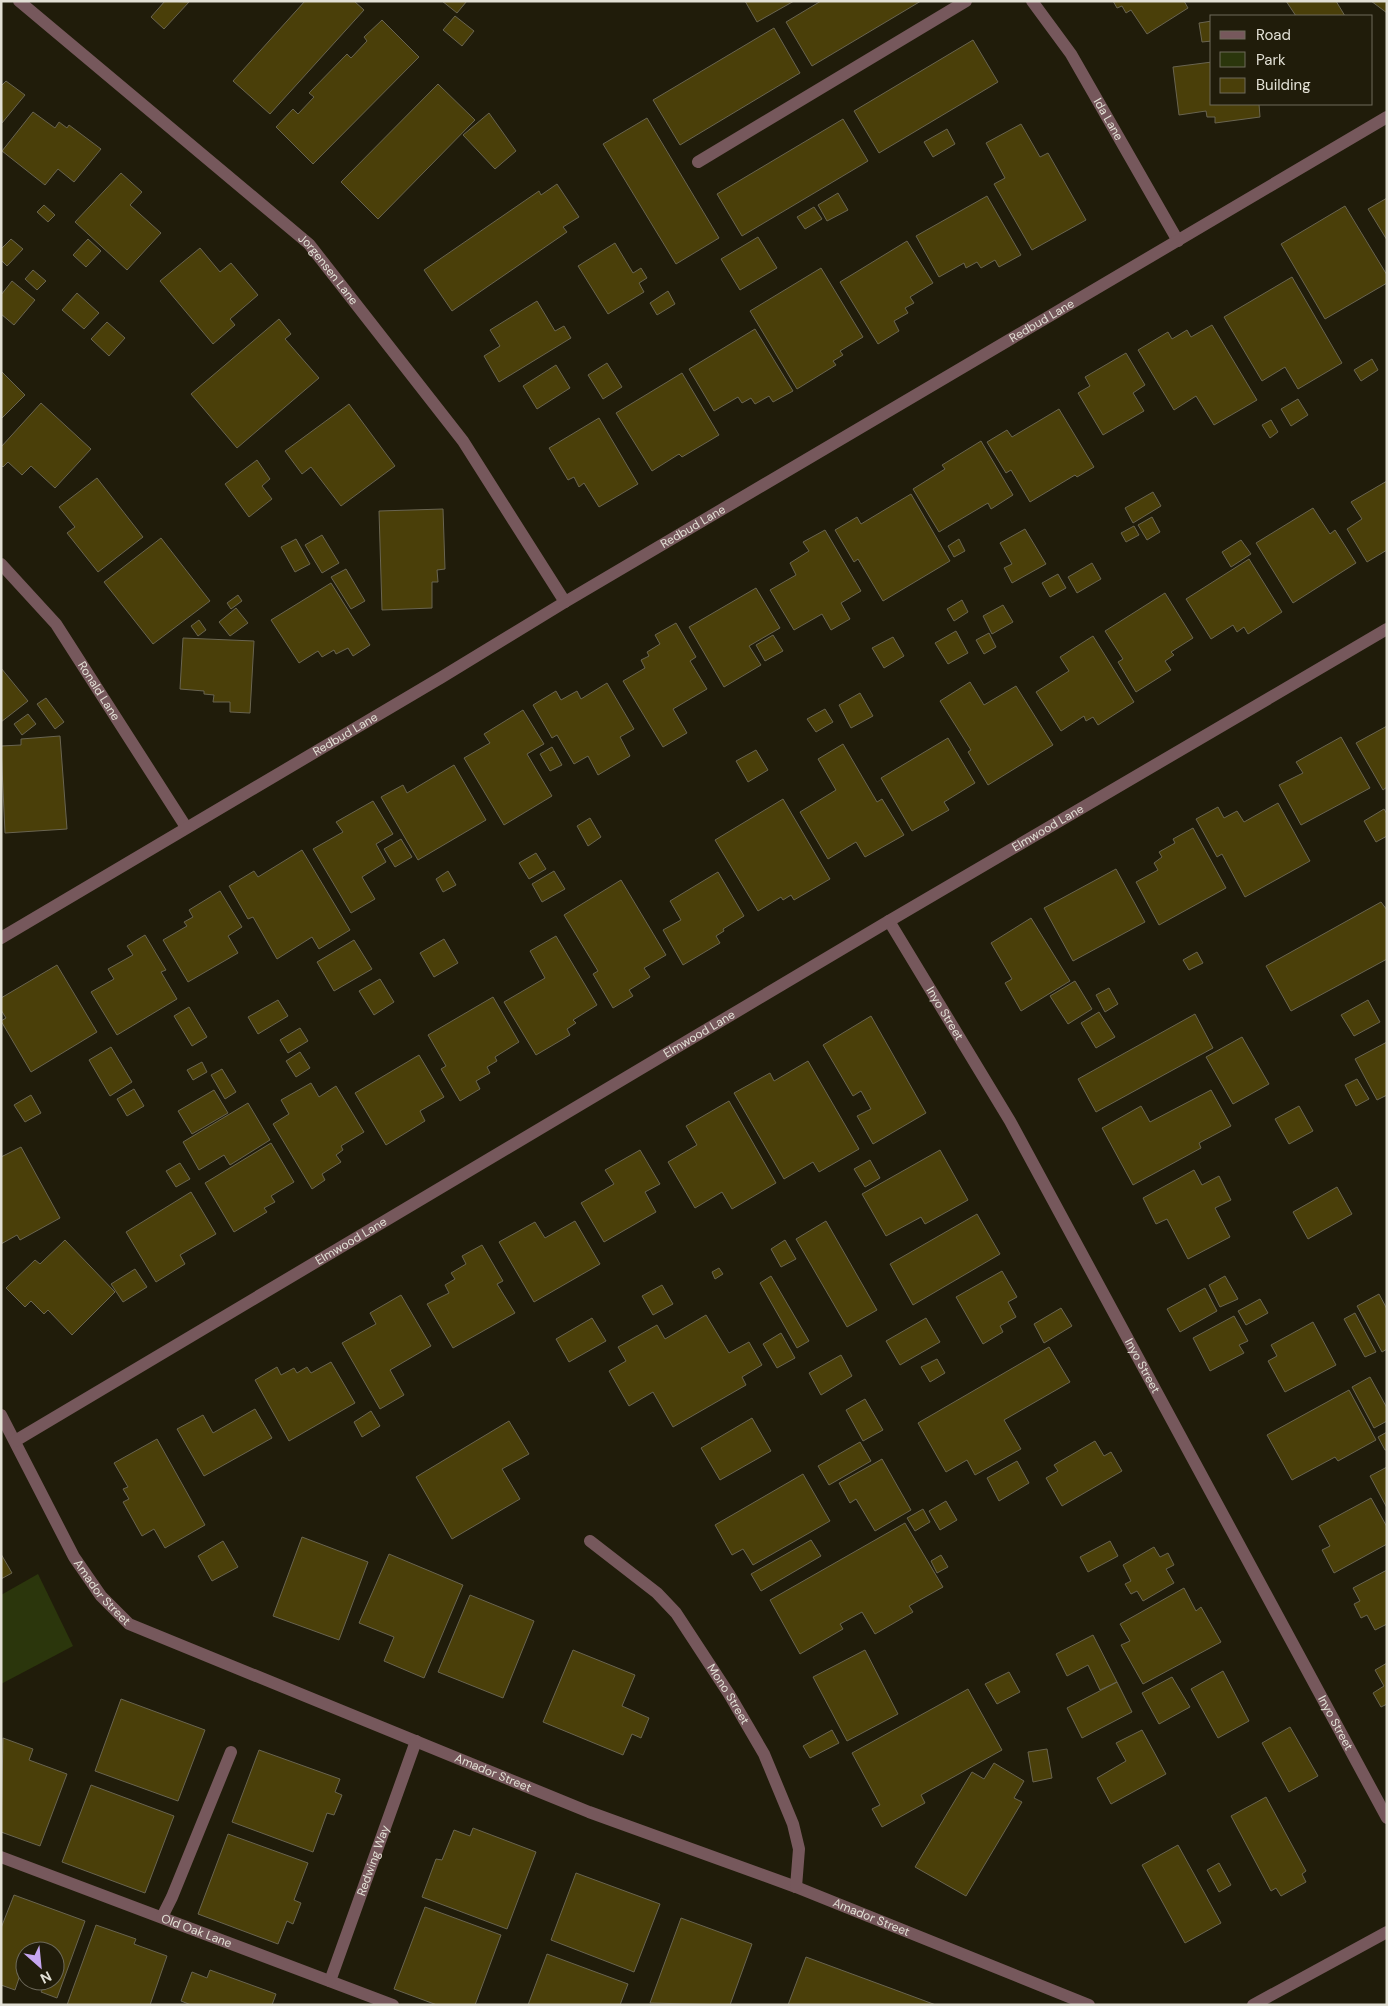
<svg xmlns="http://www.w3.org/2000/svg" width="1388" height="2006" font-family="'DM Sans',sans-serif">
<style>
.green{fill:#2b360c}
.building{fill:#4a3f09;stroke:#696450}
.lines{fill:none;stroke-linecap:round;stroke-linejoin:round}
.minor{stroke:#76585c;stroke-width:12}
.labels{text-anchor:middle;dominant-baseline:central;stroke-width:4;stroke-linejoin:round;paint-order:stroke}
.street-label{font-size:12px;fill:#e2e0d5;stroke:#201c0a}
</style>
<rect width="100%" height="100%" fill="#201c0a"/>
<!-- green -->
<path class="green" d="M38 1574 73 1646 1 1684V1595Z"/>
<!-- building -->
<path class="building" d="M165 1 189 2 164 29 151 17Z
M305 1H354L364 10 270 114 233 81Z
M442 1H467L457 13Z
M745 1H794L757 22Z
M821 1H921L812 66 786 22Z
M1113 1H1184L1188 8 1147 34 1131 10 1126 13 1122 6 1117 8Z
M1286 1H1336L1345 16H1296Z
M1371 1H1387V13Z
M455 16 474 31 462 46 443 30Z
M382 20 419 57 313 164 276 127 293 109 298 114 314 97 309 93 347 54 351 58 367 41 364 37Z
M1212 21V41L1202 42 1199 23Z
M774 28 800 73 680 145 653 100Z
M973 40 998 82 879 153 854 111Z
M1212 62V104H1259L1260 117 1215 123V117H1207L1206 111 1179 115 1173 67Z
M6 81 25 95 2 123 1 86Z
M438 84 475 120 378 219 341 182Z
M33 112 55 128 59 122 67 128 69 125 101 149 74 182 58 169 45 185 2 151Z
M489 113 516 151 495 169 463 135Z
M647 118 719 238 676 264 603 144Z
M843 119 868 161 742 236 717 194Z
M1021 124 1040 157 1048 153 1086 220 1032 250 994 184 1005 178 986 143Z
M947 129 955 144 933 157 924 142Z
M121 173 142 192 130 205 161 233 127 270 75 222Z
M557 184 579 217 563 227 567 232 452 311 424 270 539 191 541 195Z
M838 193 848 210 827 221 818 205Z
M987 196 1021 255 999 267 995 260 981 268 977 262 966 268 964 263 939 277 916 236Z
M1387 198V240L1368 209Z
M44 205 55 215 48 222 37 212Z
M1345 206 1387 275V283L1325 319 1281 244Z
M814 207 822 219 805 229 797 217Z
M758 237 777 268 740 290 721 259Z
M11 239 23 249 7 266 1 260V249Z
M88 239 101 251 86 267 73 255Z
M907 241 933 283 910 297 914 303 905 308 908 313 894 321 899 331 878 344 840 282Z
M615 243 633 273 641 268 647 278 639 283 644 292 608 314 578 266Z
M200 248 220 272 231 263 258 295 230 319 235 325 213 344 160 281Z
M821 268 863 337 840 351 843 355 833 361 836 365 797 389 750 311Z
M33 270 46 281 37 290 25 279Z
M1292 277 1342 363 1298 389 1285 367 1262 381 1224 317Z
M12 281 35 300 14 325 1 314V295Z
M668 291 675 304 657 315 650 303Z
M77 293 99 313 84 329 62 310Z
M537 301 555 331 564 326 571 338 499 382 484 356 500 346 490 330Z
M279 319 291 334 285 339 319 378 237 448 191 394Z
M107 322 125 338 109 356 91 339Z
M1212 325 1257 400 1214 425 1196 396 1174 410 1138 350 1168 332 1172 339 1187 330 1191 337Z
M755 329 793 391 773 402 769 396 755 404 751 398 742 403 738 397 714 411 689 369Z
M1126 353 1145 385 1133 393 1144 411 1103 435 1078 393 1090 386 1085 377Z
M1372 359 1378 370 1361 381 1354 370Z
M607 363 622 387 603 399 588 375Z
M556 365 570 388 537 409 523 386Z
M1 371 25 395 1 419Z
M682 373 719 435 682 457 679 454 652 471 616 413Z
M1298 399 1308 415 1291 426 1281 409Z
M41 403 91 449 55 488 31 466 22 475 8 462 3 467 1 465V447Z
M349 404 395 466 341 506 311 467 302 474 285 451Z
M1059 409 1094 467 1077 477 1075 475 1030 502 1011 470 1006 473 987 442 1007 430 1012 437Z
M599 418 638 484 599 507 584 483 579 487 574 477 568 480 549 448Z
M1271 420 1278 432 1270 438 1262 425Z
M981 441 1013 495 991 509 988 503 939 532 913 489 945 469 942 465Z
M257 460 270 479 262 486 272 499 249 517 225 484Z
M97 478 143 537 98 572 67 533 75 527 59 507Z
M1387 481V550L1367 562 1347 529 1362 519 1351 502Z
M1153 492 1161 506 1133 523 1125 508Z
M911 494 950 561 883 601 858 559 854 562 835 530 857 517 861 524Z
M1313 508 1330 534 1335 530 1356 563 1293 603 1256 543Z
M443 509 445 569 437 570 438 582H432V608L382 610 379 511Z
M1152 517 1160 532 1147 540 1138 525Z
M1134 526 1139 535 1126 542 1121 533Z
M1025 529 1046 564 1012 583 1004 568 1012 564 1000 543Z
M825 530 861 591 841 603 850 619 831 630 822 614 794 630 770 590 796 575 790 563 809 551 803 542Z
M322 535 339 563 322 573 305 545Z
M161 538 210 601 153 644 104 582Z
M296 539 310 564 295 572 281 547Z
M959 539 965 551 954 557 948 546Z
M1241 540 1251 554 1231 567 1222 552Z
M1249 559 1282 612 1248 634 1244 627 1237 632 1233 625 1211 639 1186 599Z
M1092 563 1101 579 1077 593 1068 577Z
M346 569 365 601 351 609 331 577Z
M1058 574 1066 588 1050 597 1042 583Z
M331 583 370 645 353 656 348 648 336 654 334 650 322 657 318 651 299 663 271 620Z
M756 588 780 628 749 646 761 665 724 687 689 627Z
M1165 593 1193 638 1171 652 1174 655 1165 661 1171 670 1136 692 1118 662 1123 659 1105 631Z
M238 595 242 601 231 609 227 603Z
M962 600 968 612 954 621 947 609Z
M1003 605 1013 622 992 634 983 616Z
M236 608 248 623 230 636 219 622Z
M199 620 206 630 198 636 191 626Z
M676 623 696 657 690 661 707 689 673 709 687 733 663 747 623 681 645 668 641 660 649 656 647 652 660 644 655 635Z
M956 631 968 653 948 664 935 643Z
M989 633 996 647 984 654 976 640Z
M773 635 783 651 765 661 756 645Z
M1093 636 1134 702 1098 725 1093 717 1086 721 1084 716 1061 731 1036 692 1069 671 1060 657Z
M893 637 904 656 884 668 872 648Z
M183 638 254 641 250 713 230 712V702H213L214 695 204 694V691L180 689Z
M1 668 28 701 1 722Z
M970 682 984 705 1016 686 1053 745 988 785 968 752 971 750 940 701Z
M607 683 634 729 620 737 630 756 598 775 588 756 574 764 557 735 552 738 533 705 556 691 561 700 577 691 581 699Z
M860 693 873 716 851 728 839 705Z
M46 698 64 722 55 729 37 704Z
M825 709 833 722 816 732 807 719Z
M523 710 544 744 527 754 552 796 504 825 464 758 490 743 484 734Z
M28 714 36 724 22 735 14 724Z
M1387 726V787L1383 790 1356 743Z
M60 736 67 829 5 833 1 746 21 745V739Z
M1341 737 1370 788 1301 825 1279 785 1303 773 1296 762Z
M948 738 975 783 944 802 949 810 912 831 881 778Z
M843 744 877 802 882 799 904 835 865 857 856 842 828 859 800 812 836 790 818 759Z
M552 747 562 765 550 771 540 754Z
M756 750 768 770 748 782 736 761Z
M454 765 486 820 418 860 381 797 403 785 407 793Z
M783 799 830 879 794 900 791 895 783 900 781 897 758 911 715 840Z
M373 801 393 834 376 844 386 862 362 877 375 899 351 913 313 849 343 832 336 822Z
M1278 803 1310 861 1245 897 1222 854 1217 857 1196 819 1218 807 1224 818 1237 811 1244 822Z
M1384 809 1387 814V836L1376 842 1364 821Z
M590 818 601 837 588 846 577 826Z
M1193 828 1226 888 1159 925 1136 882 1158 870 1154 863 1162 857 1159 852 1175 843 1173 839Z
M401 839 412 857 395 867 384 849Z
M302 850 350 930 319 949 312 937 277 959 253 917 248 919 229 886 254 871 258 877Z
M536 853 546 869 529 879 519 863Z
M1116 869 1145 922 1073 961 1044 908Z
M448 871 456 885 443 892 436 879Z
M554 871 565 889 542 902 532 884Z
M718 872 744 916 723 929 724 931 716 936 720 943 683 965 663 930 681 920 670 901Z
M621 880 666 955 644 968 650 977 629 990 633 996 613 1008 593 974 598 971 564 915Z
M220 891 242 927 228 936 238 953 188 982 163 940 187 926 184 922 193 917 189 910Z
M1381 902 1387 910V959L1291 1011 1266 966Z
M1031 918 1070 981 1021 1011 1005 983 1012 979 991 943Z
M145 935 166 970 161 972 177 999 117 1035 91 992 114 979 108 969 133 955 127 946Z
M556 936 597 1005 573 1020 576 1023 567 1029 570 1035 536 1055 504 1002 545 978 530 951Z
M444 939 458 963 434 977 420 953Z
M354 940 372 969 334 991 317 962Z
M1197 952 1203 963 1189 970 1183 960Z
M57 965 97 1032 31 1072 1 1021 6 1018 1 1010V998Z
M380 979 394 1002 374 1015 359 991Z
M1075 981 1092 1009 1068 1024 1050 996Z
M1109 988 1118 1004 1105 1012 1096 995Z
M493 997 519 1042 495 1057 497 1061 487 1067 490 1073 476 1081 480 1089 460 1101 441 1069 446 1066 428 1035Z
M278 1000 288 1016 258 1034 248 1017Z
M1368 1000 1380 1022 1354 1036 1341 1015Z
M189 1007 207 1037 192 1046 174 1016Z
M1099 1012 1115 1037 1096 1048 1081 1023Z
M1195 1014 1213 1048 1096 1112 1078 1079Z
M871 1016 926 1113 873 1144 857 1116 871 1109 861 1091 853 1096 823 1045Z
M300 1028 308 1041 288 1053 280 1040Z
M1242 1037 1269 1084 1233 1104 1206 1057Z
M1387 1042V1095L1377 1100 1355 1059Z
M111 1047 132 1082 110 1096 89 1060Z
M300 1052 310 1068 296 1077 286 1061Z
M419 1055 444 1097 420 1111 425 1121 386 1145 355 1093Z
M808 1061 859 1149 819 1172 813 1162 784 1179 734 1093 770 1073 774 1081Z
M202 1062 207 1072 193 1080 187 1070Z
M222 1069 236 1092 225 1099 211 1075Z
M1357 1079 1369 1099 1356 1106 1345 1085Z
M311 1083 319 1097 336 1086 364 1132 341 1146 343 1150 336 1155 341 1162 322 1174 325 1180 312 1189 273 1124 289 1114 281 1100Z
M134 1089 144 1106 127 1116 117 1099Z
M214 1090 228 1113 192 1134 178 1111Z
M1211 1090 1231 1126 1199 1143 1201 1148 1133 1185 1102 1128 1141 1106 1150 1122Z
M31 1095 41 1113 25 1122 14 1105Z
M729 1101 776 1183 732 1209 722 1192 695 1208 668 1162 697 1145 686 1126Z
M248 1103 270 1140 230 1165 224 1155 199 1170 183 1142Z
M1299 1106 1313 1131 1289 1144 1275 1119Z
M271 1143 294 1182 271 1196 275 1202 264 1208 267 1212 234 1232 205 1183Z
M21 1147 60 1218 20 1240 17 1235 1 1244V1157Z
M640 1150 660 1184 645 1192 656 1212 604 1242 581 1203 614 1184 605 1170Z
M940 1150 968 1200 925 1224 921 1217 886 1236 862 1194Z
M870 1160 880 1178 865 1187 854 1169Z
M180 1163 190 1179 176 1187 166 1171Z
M1194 1170 1202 1185 1219 1176 1231 1200 1215 1208 1230 1237 1188 1259 1167 1219 1156 1224 1143 1198Z
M1337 1187 1352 1214 1308 1239 1293 1212Z
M191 1192 216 1234 180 1255 185 1264 156 1282 126 1232Z
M977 1214 1000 1254 913 1305 890 1264Z
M575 1221 600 1264 534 1302 499 1242 535 1222 545 1238Z
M826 1221 877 1310 847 1327 796 1239Z
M65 1240 115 1292 72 1335 48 1310 44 1314 31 1301 25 1307 6 1288 35 1260 40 1264Z
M785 1240 796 1259 781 1267 771 1249Z
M482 1245 503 1281 497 1284 515 1313 453 1348 427 1304 449 1293 445 1285 455 1279 451 1273 466 1264 462 1256Z
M719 1268 723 1274 715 1279 712 1272Z
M135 1269 147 1287 123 1302 111 1284Z
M1002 1271 1017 1297 1008 1302 1016 1317 1000 1326 1003 1332 983 1344 956 1297Z
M771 1276 809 1341 797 1348 760 1283Z
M1225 1276 1238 1299 1220 1307 1209 1285Z
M662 1285 673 1304 653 1315 642 1296Z
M1205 1288 1217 1311 1180 1332 1167 1309Z
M1379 1294 1387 1309V1349L1382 1352 1357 1306Z
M401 1295 431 1346 390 1370 404 1395 380 1409 342 1343 376 1324 370 1313Z
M1260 1299 1268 1313 1246 1325 1238 1311Z
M1061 1308 1072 1326 1044 1343 1034 1324Z
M1355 1313 1376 1352 1365 1357 1344 1319Z
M706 1315 729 1353 749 1342 762 1365 742 1377 746 1385 673 1427 653 1392 629 1406 609 1371 626 1361 618 1347 657 1325 665 1339Z
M1234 1316 1248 1341 1239 1345 1244 1353 1210 1371 1193 1338Z
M592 1318 606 1341 569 1362 556 1339Z
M926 1318 940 1342 900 1365 886 1341Z
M1313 1322 1336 1365 1285 1392 1268 1361 1277 1356 1271 1345Z
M781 1333 795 1358 777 1368 763 1344Z
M1049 1347 1070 1382 1004 1420 1021 1449 975 1475 967 1460 946 1472 918 1423Z
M841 1355 852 1376 821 1395 809 1373Z
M937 1359 945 1373 930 1382 921 1367Z
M331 1362 355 1403 289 1441 255 1380 277 1367 281 1375 294 1368 297 1373 307 1367 311 1373Z
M1370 1377 1387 1408V1421L1374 1428 1352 1387Z
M1349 1390 1376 1440 1338 1461 1335 1457 1292 1480 1267 1435Z
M865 1399 883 1430 863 1441 846 1410Z
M255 1409 272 1438 204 1476 177 1429 203 1415 213 1433Z
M371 1411 380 1426 362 1437 354 1422Z
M752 1418 771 1451 720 1480 701 1448Z
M509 1421 529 1454 502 1469 520 1499 452 1539 416 1477Z
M1387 1432V1450H1385L1378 1437Z
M157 1439 205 1525 165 1548 154 1529 142 1536 123 1502 129 1499 123 1489 128 1487 114 1463Z
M1095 1441 1104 1456 1111 1452 1122 1471 1062 1506 1046 1478 1058 1471 1054 1465Z
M860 1442 871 1461 829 1485 818 1466Z
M882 1459 911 1510 875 1531 856 1499 850 1503 839 1483Z
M1017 1461 1029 1483 999 1501 987 1478Z
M1387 1467V1508L1370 1476Z
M803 1474 830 1521 753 1565 743 1549 732 1555 715 1525Z
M1371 1498 1387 1527V1544L1334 1573 1322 1550 1330 1546 1319 1526Z
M946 1501 957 1520 940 1530 929 1511Z
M923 1509 930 1522 915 1531 907 1518Z
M905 1523 943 1587 909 1606 913 1612 875 1634 862 1612 840 1624 843 1629 800 1654 770 1600Z
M302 1537 368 1562 339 1640 273 1616Z
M811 1540 821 1556 761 1591 751 1574Z
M223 1541 238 1567 212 1581 198 1556Z
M1110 1541 1118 1556 1088 1572 1080 1557Z
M1154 1547 1160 1557 1168 1553 1174 1565 1166 1569 1174 1583 1143 1601 1137 1591 1131 1594 1125 1584 1131 1581 1123 1565Z
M1 1554 12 1573 1 1579Z
M389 1554 463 1585 424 1678 384 1661 394 1637 359 1623Z
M941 1555 948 1567 937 1573 931 1561Z
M1387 1570V1624L1375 1630 1367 1615 1361 1618 1354 1604 1360 1601 1353 1588Z
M1184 1588 1196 1611 1201 1607 1221 1642 1143 1684 1121 1645 1130 1641 1120 1624Z
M470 1595 534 1621 503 1698 438 1672Z
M1093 1635 1117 1682 1100 1690 1088 1665 1067 1676 1056 1654Z
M573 1650 635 1675 622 1706 649 1718 641 1738 632 1734 623 1755 543 1722Z
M865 1650 898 1714 847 1741 813 1677Z
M1387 1663V1704L1381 1707 1373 1693 1384 1686 1375 1670Z
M1223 1671 1249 1721 1218 1738 1191 1689Z
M1009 1672 1020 1692 997 1704 985 1684Z
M1172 1677 1190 1707 1159 1724 1142 1693Z
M1117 1682 1132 1712 1082 1738 1067 1708Z
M968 1689 1002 1750 921 1795 925 1803 882 1827 872 1809 880 1805 852 1753Z
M121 1699 205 1730 178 1801 95 1771Z
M1290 1727 1318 1776 1289 1792 1262 1743Z
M832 1730 839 1743 810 1758 803 1746Z
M1142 1730 1166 1774 1111 1804 1097 1778 1126 1761 1116 1743Z
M3 1738 33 1749 29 1760 67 1774 40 1846 1 1832Z
M1047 1749 1052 1778 1033 1782 1028 1752Z
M259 1750 340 1779 335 1792 342 1795 334 1815 327 1813 313 1852 232 1822Z
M994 1763 1024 1781 1014 1798 1022 1802 966 1896 915 1867 972 1772 984 1779Z
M91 1785 174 1816 145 1893 62 1862Z
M1266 1797 1306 1871 1302 1874 1306 1882 1281 1896 1276 1888 1271 1891 1231 1816Z
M473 1828 536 1852 507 1929 422 1897 436 1859 442 1860 454 1830 470 1836Z
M228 1834 308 1863 294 1900 301 1903 293 1924 287 1921 278 1944 198 1914Z
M1178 1845 1221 1923 1185 1943 1142 1865Z
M1219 1863 1231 1885 1219 1892 1207 1870Z
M576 1873 660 1904 634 1972 551 1940Z
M14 1895 85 1921 57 1998 41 1992 45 1984 36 1981H55V1951H25V1977L20 1975 15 1990 1 1985V1928Z
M425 1907 501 1935 475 2005H437L394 1989Z
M681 1918 752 1944 730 2005 650 2003Z
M96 1925 136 1939 134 1944 167 1956 150 2005H67Z
M547 1954 628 1984 620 2005H528Z
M806 1957 936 2005H788Z
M210 1970 276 1994 272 2005H191L181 2001 192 1972 207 1978Z"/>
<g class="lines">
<!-- minor -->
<g class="minor">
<path id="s1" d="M19 1 309 244 463 441 565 602"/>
<path id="s2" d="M1032 1 1071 54 1178 241"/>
<path d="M698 162 966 1"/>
<path id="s3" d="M1 564 56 624 186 827"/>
<path id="s4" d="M889 921 1010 1121 1387 1818"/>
<path id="s5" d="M1 938 442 677 565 602 1387 117"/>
<path id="s6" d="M1 1415 74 1557 101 1596 129 1624 589 1812 796 1887 1089 2005"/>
<path id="s7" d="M15 1441 889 921 1387 629"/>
<path id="s8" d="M590 1541 657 1593 676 1613 729 1694 764 1754 793 1824 799 1849 796 1887"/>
<path id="s9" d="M1 1857 393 2005"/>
<path d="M162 1917 172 1897 231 1752"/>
<path id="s10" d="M330 1981 416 1741"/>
<path d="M1253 2005 1387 1932"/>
</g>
</g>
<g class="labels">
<!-- street labels -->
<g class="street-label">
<text stroke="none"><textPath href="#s2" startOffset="141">Ida Lane</textPath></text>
<text stroke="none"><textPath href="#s1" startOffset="410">Jorgensen Lane</textPath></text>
<text stroke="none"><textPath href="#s5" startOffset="1210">Redbud Lane</textPath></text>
<text stroke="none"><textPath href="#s5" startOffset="805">Redbud Lane</textPath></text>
<text stroke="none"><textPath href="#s3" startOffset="161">Ronald Lane</textPath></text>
<text stroke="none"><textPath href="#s5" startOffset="400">Redbud Lane</textPath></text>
<text stroke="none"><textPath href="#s7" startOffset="1201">Elmwood Lane</textPath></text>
<text stroke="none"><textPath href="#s4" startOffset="108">Inyo Street</textPath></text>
<text stroke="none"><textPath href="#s7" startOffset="796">Elmwood Lane</textPath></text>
<text stroke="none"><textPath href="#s7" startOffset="391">Elmwood Lane</textPath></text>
<text stroke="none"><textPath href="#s4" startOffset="512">Inyo Street</textPath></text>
<text stroke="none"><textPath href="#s6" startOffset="205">Amador Street</textPath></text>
<text stroke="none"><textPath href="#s8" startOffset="209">Mono Street</textPath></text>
<text stroke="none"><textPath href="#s4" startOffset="918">Inyo Street</textPath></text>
<text stroke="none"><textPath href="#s6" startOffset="640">Amador Street</textPath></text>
<text stroke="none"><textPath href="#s10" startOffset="128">Redwing Way</textPath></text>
<text stroke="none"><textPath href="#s6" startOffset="1045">Amador Street</textPath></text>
<text stroke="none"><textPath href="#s9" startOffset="209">Old Oak Lane</textPath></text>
</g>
</g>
<!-- border -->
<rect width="1388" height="2006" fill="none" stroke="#e2e0d5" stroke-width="5"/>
<!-- legend -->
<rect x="1210" y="15" width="162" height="90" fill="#201c0a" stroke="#6e6a5b"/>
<rect x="1220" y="31" width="25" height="8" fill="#76585c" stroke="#6e6a5b"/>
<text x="1256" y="40" font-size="15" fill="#e2e0d5">Road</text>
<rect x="1220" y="52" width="25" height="15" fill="#2b360c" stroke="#6e6a5b"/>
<text x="1256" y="65" font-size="15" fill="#e2e0d5">Park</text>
<rect x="1220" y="78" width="25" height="15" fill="#4a3f09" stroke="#6e6a5b"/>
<text x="1256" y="90" font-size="15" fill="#e2e0d5">Building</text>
<!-- north arrow -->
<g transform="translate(40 1966) rotate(153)"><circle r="24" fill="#201c0a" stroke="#6e6a5b"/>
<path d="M0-4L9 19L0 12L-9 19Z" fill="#c6a6f0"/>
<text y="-8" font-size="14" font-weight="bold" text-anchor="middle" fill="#e2e0d5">N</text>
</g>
</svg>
